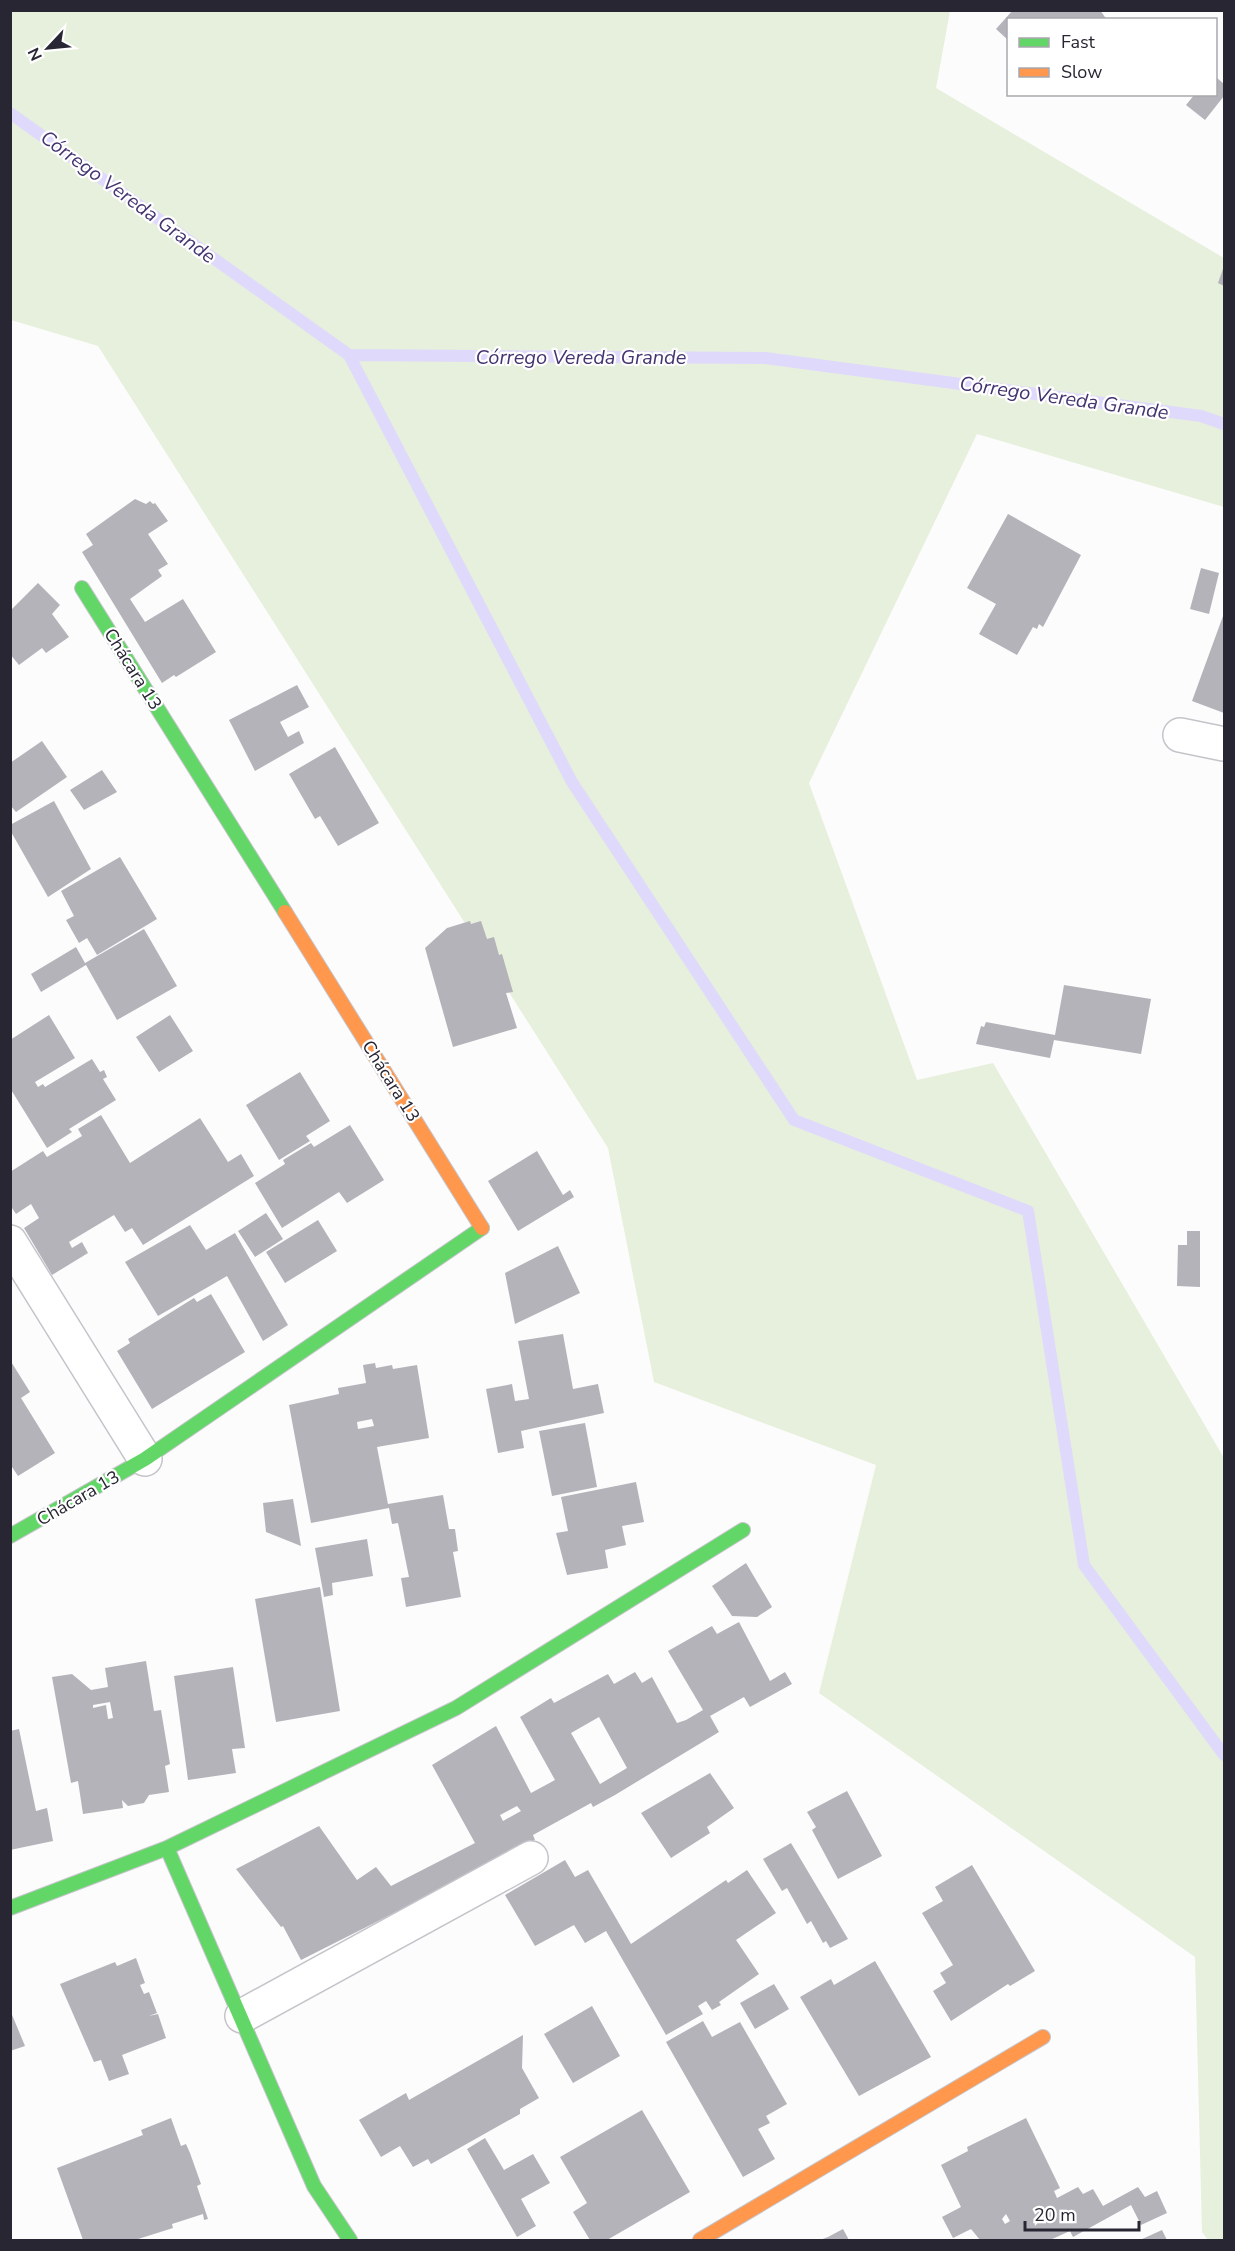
<svg xmlns="http://www.w3.org/2000/svg" width="1235" height="2251" font-family="'Nunito Sans',sans-serif">
<style>
.green{fill:#e7f0dc}
.lines{fill:none;stroke-linecap:round;stroke-linejoin:round}
.stream{stroke:#dfd9fc;stroke-width:12}
.building{fill:#b4b3ba;fill-rule:evenodd}
.street-casing{stroke:#c5c4ca;stroke-width:36}
.fast-casing{stroke:#c5c4ca;stroke-width:16}
.slow-casing{stroke:#c5c4ca;stroke-width:16}
.street{stroke:#fff;stroke-width:33}
.fast{stroke:#63d668;stroke-width:14}
.slow{stroke:#ff974d;stroke-width:14}
.labels{text-anchor:middle;dominant-baseline:central;stroke-width:4.5;stroke-linejoin:round;paint-order:stroke}
.street-label{font-size:18px;fill:#282633;stroke:#fff}
.water-label{font-size:20px;font-style:italic;fill:#443470;stroke:#fff}
</style>
<rect width="100%" height="100%" fill="#fcfcfc"/>
<!-- green -->
<path class="green" d="M10 11H950L936 88 1224 258V507L977 434 809 783 917 1080 993 1063 1224 1458V2240H1208L1202 2232 1195 1957 819 1693 876 1465 654 1382 608 1148 98 346 11 320Z"/>
<g class="lines">
<!-- stream -->
<path class="stream" d="M10 113 349 355 765 358 1201 416 1224 424
M349 355 572 782 794 1120 1028 1211 1084 1565 1224 1755"/>
</g>
<!-- building -->
<path class="building" d="M1013 10H1100L1107 20H1008V40L996 29Z
M1216 77 1224 84V96L1205 120 1186 105 1195 94H1216Z
M1224 266V286L1218 283Z
M135 499 146 504 150 501 153 504 155 503 168 521 148 534 168 564 158 570 162 576 130 599 145 622 183 599 216 652 176 677 174 675 162 683 82 552 93 545 86 534Z
M1008 514 1081 555 1043 627 1039 624 1037 629 1033 627 1017 655 979 634 996 604 967 588Z
M1201 568 1219 573 1209 614 1190 609Z
M38 583 60 605 52 614 69 637 46 653 42 648 19 665 10 654V611Z
M1223 616 1224 617V713L1192 701Z
M297 685 309 707 280 722 288 737 299 731 304 743 255 771 229 720Z
M42 741 67 777 16 812 10 805V763Z
M335 747 379 823 338 846 320 816 315 819 289 774Z
M102 770 117 792 84 810 70 790Z
M54 801 91 869 48 897 10 830V825Z
M120 857 157 919 97 955 87 938 79 943 66 920 74 916 61 891Z
M470 921 471 924 481 921 487 939 494 937 499 955 502 954 513 992 506 993 517 1028 453 1047 425 948 447 928Z
M144 929 177 986 117 1020 86 965 41 992 31 974 76 947 85 963Z
M1064 985 1151 999 1141 1054 1054 1040 1050 1058 976 1044 981 1026 984 1027 986 1022 1055 1035Z
M49 1015 75 1058 35 1082 38 1087 43 1084 45 1087 92 1059 100 1072 104 1070 107 1077 103 1079 116 1100 69 1129 72 1132 47 1148 10 1088V1040Z
M170 1015 193 1051 159 1072 136 1037Z
M300 1072 330 1121 306 1136 310 1141 279 1160 246 1105Z
M101 1115 130 1163 200 1118 228 1162 241 1154 254 1176 143 1245 132 1228 125 1232 114 1215 69 1242 72 1248 82 1242 88 1253 52 1275 24 1228 39 1218 31 1204 16 1214 10 1205V1172L43 1151 47 1157 82 1136 78 1129Z
M350 1125 384 1180 347 1203 339 1192 282 1228 255 1183 285 1164 283 1160 311 1143 314 1147Z
M537 1151 563 1195 570 1190 574 1197 518 1231 488 1181Z
M266 1213 283 1239 255 1257 238 1231Z
M318 1220 337 1251 285 1283 266 1252Z
M190 1225 206 1250 235 1233 288 1325 263 1341 227 1276 158 1316 125 1262Z
M1187 1231H1200V1287L1177 1286 1178 1245H1187Z
M558 1246 580 1293 515 1324 505 1273Z
M211 1294 245 1352 152 1409 117 1351 130 1343 128 1339 194 1298 197 1302Z
M563 1334 573 1389 598 1384 604 1413 521 1431 524 1448 498 1453 486 1389 512 1384 515 1401 529 1399 518 1341Z
M10 1360 30 1392 21 1398 55 1453 18 1476 10 1464Z
M375 1363 376 1368 392 1365 393 1369 417 1365 429 1438 377 1447 388 1504 443 1495 449 1529H455L458 1551 453 1552 461 1597 406 1607 401 1578 409 1577 398 1523 392 1524 389 1508 311 1523 289 1405 339 1394 338 1388 366 1383 363 1365ZM372 1419 374 1426 358 1429 357 1422Z
M585 1423 597 1487 552 1496 539 1431Z
M636 1482 644 1522 622 1526 626 1545 605 1550 608 1568 567 1575 556 1533 568 1531 561 1497Z
M293 1499 301 1546 266 1532 263 1503Z
M367 1539 373 1576 332 1583 333 1595 324 1597 315 1548Z
M746 1563 772 1607 757 1617 732 1616 712 1586Z
M320 1587 340 1711 276 1722 255 1599Z
M739 1622 770 1681 785 1672 792 1684 750 1707 744 1697 710 1716 719 1732 615 1795 593 1807 591 1803 533 1835 535 1840 519 1850 301 1960 283 1926 281 1927 236 1869 319 1826 357 1880 376 1867 391 1886 475 1843 432 1765 496 1726 531 1793 555 1780 520 1717 551 1698 554 1703 608 1674 614 1684 635 1672 642 1683 652 1677 677 1723 686 1720 703 1710 668 1651 712 1626 717 1634ZM599 1717 627 1768 600 1784 571 1733ZM517 1806 521 1811 503 1821 500 1815Z
M146 1661 154 1711 161 1710 170 1764 165 1766 169 1792 149 1795 144 1803 128 1806 122 1800 123 1808 83 1814 78 1781 71 1783 52 1677 72 1674 91 1690 108 1687 105 1668ZM110 1702 113 1718 108 1719 106 1705 93 1708V1705Z
M233 1667 245 1748 232 1749 236 1773 188 1780 174 1676Z
M19 1729 36 1811 47 1808 53 1841 10 1850V1731Z
M710 1773 734 1808 707 1827 710 1833 671 1858 641 1813Z
M847 1791 882 1856 838 1879 812 1830 816 1827 807 1812Z
M791 1843 848 1939 830 1948 826 1941 823 1943 811 1921 807 1924 787 1888 782 1891 763 1859Z
M565 1860 575 1877 588 1870 631 1944 726 1880 728 1883 747 1870 776 1913 736 1940 759 1974 719 2002 721 2005 712 2010 706 2001 698 2006 703 2014 666 2035 606 1931 585 1943 574 1925 535 1946 505 1895Z
M972 1865 1035 1971 1010 1986 1008 1984 951 2021 933 1991 946 1983 940 1973 953 1965 922 1913 943 1901 935 1887Z
M136 1958 145 1983 140 1985 144 1994 149 1992 157 2013 149 2016 158 2014 166 2038 122 2055 129 2074 109 2081 101 2060 94 2062 60 1984 115 1962 117 1966Z
M875 1961 931 2057 859 2096 800 1997 831 1979 834 1985Z
M774 1984 789 2009 755 2029 740 2003Z
M592 2006 620 2056 573 2083 544 2034Z
M10 2010 25 2046 10 2051Z
M703 2021 712 2037 740 2022 787 2104 766 2116 770 2123 758 2129 775 2159 743 2177 666 2042Z
M523 2035 522 2068 539 2098 520 2109V2114L431 2164 428 2159 413 2167 400 2146 381 2157 359 2120 406 2093 409 2100Z
M642 2110 690 2192 607 2240H590L573 2212 587 2203 560 2157Z
M171 2118 181 2146 186 2144 190 2153 201 2184 197 2186 208 2219 204 2220 203 2214 172 2224 173 2228 135 2240H83L57 2168 143 2135 141 2130Z
M1026 2118 1060 2188 1054 2191 1057 2198 1078 2187 1083 2194 1093 2189 1103 2206 1138 2187 1145 2197 1157 2191 1167 2213 1141 2225 1131 2205 1073 2237 1070 2231 1050 2240H980L971 2229 953 2238 942 2217 961 2207 941 2165 968 2151 967 2147ZM1006 2214 1010 2221 1005 2224 1002 2219Z
M485 2138 504 2170 533 2154 550 2183 521 2199 536 2226 517 2237 467 2149Z
M843 2229 849 2240H820L828 2237Z
M1162 2230 1167 2240H1140Z"/>
<g class="lines">
<defs>
<path id="street" d="M1180 735 1224 744
M10 1242 145 1459
M242 2016 531 1858"/>
<path id="fast" d="M82 588 285 912
M10 1536 145 1459 482 1228
M167 1848 314 2186 350 2240
M10 1908 167 1848 456 1708 743 1530"/>
<path id="slow" d="M285 912 482 1228
M700 2240 1043 2037"/>
</defs>
<!-- street casing -->
<use href="#street" class="street-casing"/>
<!-- fast casing -->
<use href="#fast" class="fast-casing"/>
<!-- slow casing -->
<use href="#slow" class="slow-casing"/>
<!-- street -->
<use href="#street" class="street"/>
<!-- fast -->
<use href="#fast" class="fast"/>
<!-- slow -->
<use href="#slow" class="slow"/>
</g>
<g class="labels">
<!-- street labels -->
<g class="street-label">
<text transform="translate(133 669) rotate(58)">Chácara 13</text>
<text transform="translate(391 1081) rotate(58)">Chácara 13</text>
<text transform="translate(78 1498) rotate(-30)">Chácara 13</text>
</g>
<!-- water labels -->
<g class="water-label">
<text transform="translate(128 197) rotate(36)">Córrego Vereda Grande</text>
<text x="581" y="357">Córrego Vereda Grande</text>
<text transform="translate(1064 398) rotate(8)">Córrego Vereda Grande</text>
</g>
</g>
<!-- border -->
<rect width="1235" height="2251" fill="none" stroke="#282633" stroke-width="24"/>
<!-- legend -->
<rect x="1007" y="18" width="210" height="78" fill="#ffffff" stroke="#a9a8ad" stroke-width="1.5"/>
<rect x="1019" y="38" width="30" height="9" fill="#63d668" stroke="#a9a8ad" stroke-width="1.5"/>
<text x="1061" y="48" font-size="18" fill="#282633">Fast</text>
<rect x="1019" y="68" width="30" height="9" fill="#ff974d" stroke="#a9a8ad" stroke-width="1.5"/>
<text x="1061" y="78" font-size="18" fill="#282633">Slow</text>
<!-- north arrow -->
<g transform="translate(48 48) rotate(244)" stroke="#ffffff" stroke-width="4.5" paint-order="stroke">
<path d="M0-4.5L10 22L0 15L-10 22Z" fill="#282633"/>
<text y="-9" font-size="16" font-weight="bold" text-anchor="middle" fill="#282633">N</text>
</g>
<!-- scale -->
<path d="M1025 2221v9h114v-9" fill="none" stroke="#282633" stroke-width="3"/>
<text x="1034" y="2221" font-size="18" fill="#282633" stroke="#ffffff" stroke-width="4.5" paint-order="stroke">20 m</text>
</svg>
